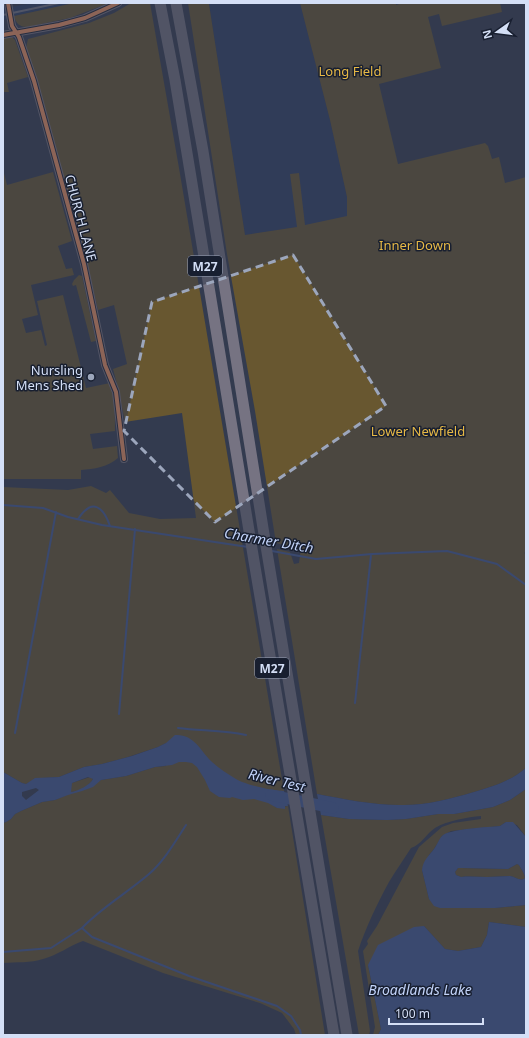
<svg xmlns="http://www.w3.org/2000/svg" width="529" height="1038" font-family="'Noto Sans',sans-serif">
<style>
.built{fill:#2d3e65}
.green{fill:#685730}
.water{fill:#435b98;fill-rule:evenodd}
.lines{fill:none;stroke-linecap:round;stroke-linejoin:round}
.stream{stroke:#435b98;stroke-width:2}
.river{stroke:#435b98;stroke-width:11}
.minor{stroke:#7c7580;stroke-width:8}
.highway{stroke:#767382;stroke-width:11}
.rail{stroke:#757684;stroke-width:2}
.minor-bridge{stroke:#7c7580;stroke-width:8}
.cycleway-casing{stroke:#181f30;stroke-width:6}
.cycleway{stroke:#f99763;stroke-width:4}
.marked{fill:none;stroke:#9ca6bc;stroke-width:3;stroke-dasharray:8 5;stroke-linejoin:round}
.poi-dot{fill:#9ca6bc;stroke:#181f30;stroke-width:1.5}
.labels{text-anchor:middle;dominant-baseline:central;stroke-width:3;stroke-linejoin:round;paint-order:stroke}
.shield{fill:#181f30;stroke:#9ca5bb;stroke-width:1}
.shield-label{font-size:12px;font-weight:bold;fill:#d4dff6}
.park-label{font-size:13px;fill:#e7b946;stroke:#181f30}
.street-label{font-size:13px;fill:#d4dff6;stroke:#181f30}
.poi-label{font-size:13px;fill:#d4dff6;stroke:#181f30;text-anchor:end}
.water-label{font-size:14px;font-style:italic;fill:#c2d3f9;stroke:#181f30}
</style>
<rect width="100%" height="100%" fill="#333b4f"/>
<!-- built -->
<path class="built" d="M32 3H74L14 16 3 20V6L12 7Z
M210 3H300L330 120 347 197V217L304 226 245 235 209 4Z"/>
<!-- green -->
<path class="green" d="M74 3H109L70 18 27 27C19 27 16 23 14 16Z
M131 3H150L179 168 284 791H271L274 806 277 808 288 806 325 1035H296L294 1029 282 1013 260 1003 163 973 83 941C69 946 58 955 43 959 31 963 16 962 3 963V823L6 822 11 819 15 814 21 811 42 802 55 800 101 780 126 776 155 767 166 766V743L158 747 128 757 102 764 84 767 59 777 43 778H37L26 784 22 783 3 772V487L68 490 91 486 106 493 110 490 129 513 160 519 196 518 182 413 125 422 118 388 113 369 127 364 114 305 98 310 81 239 26 48 28 39 89 23 114 13Z
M188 3H210L209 4 245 235 297 227 290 174 299 173 305 225 347 216V197L330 120 300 3H396V5L402 3H500L502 12 442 26 439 14 428 17 441 68 379 84 398 164 485 143 488 146 492 159 499 157 505 183 526 177V552L524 553 526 554V768C509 782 494 786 474 792 450 799 424 806 399 805 372 805 344 799 317 794L277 549 290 552 294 564 299 563 301 548H296L276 543 255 411 227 254Z
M8 37H12L15 40 28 77 7 83 9 92H3V39Z
M3 169 7 185 53 172 72 241 58 246 66 269 72 268 74 275 31 285 38 315 22 319 26 333 41 330 45 346 47 345 37 301 63 295 86 388 110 383C115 399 115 414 115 431L90 434 93 449 117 446 118 458C108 467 94 469 81 470V479H3Z
M79 275 82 276 96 341 91 342 76 285 73 286 72 284 74 280Z
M90 777 93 779C90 786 78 791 71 792L70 790 72 783Z
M526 789V837L517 825 506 822 500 826 451 831 442 836 434 849 429 855 422 870 429 899 440 908H495L526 905V927L489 922 487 935 481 947 458 951 445 949 424 926 368 965 381 1029 378 1035H373L375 1027 363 951 368 944 367 941 377 926 419 847 442 827 453 823 481 819V816C468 817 446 821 435 828 427 833 421 845 411 848 404 859 396 870 389 882 377 904 366 927 358 951L370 1031 369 1035H359L321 815 349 819 387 820 406 819 438 814H454L493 807 510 800Z
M517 864 519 865C521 869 525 874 525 878 520 882 516 877 510 876 503 876 495 877 487 877 478 877 470 876 461 877L456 875 455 872 458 868H462L508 869Z"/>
<!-- water -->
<path class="water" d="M175 735C194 734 200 750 211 761 218 768 228 774 236 779 246 785 273 791 284 791L288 806H285V809L277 808 268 803 254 799 243 800 232 797 230 798 219 797 210 791 205 780 197 767 192 763 186 762H179L172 765 155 767 126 776 101 780 93 787 82 791 68 795 55 800 42 802 21 811 15 814 11 819 6 822 3 823V772L22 783 26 784 35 778 59 777 84 767 102 764 132 756 158 747 166 743ZM88 777 93 779C90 785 78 791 71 792L72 783ZM36 788 39 790 26 800 22 796V792Z
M526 768V789L510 800 493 807 454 814H438L406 819 387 820 349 819 321 815 317 794C344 799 372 805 399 805 424 806 450 799 474 792 494 786 509 782 526 768Z
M506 822H513L526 837V905L495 908H440L434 906 429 899 422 870C423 860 429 856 434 849 437 845 439 839 442 836 448 829 489 827 500 826ZM517 864 519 865C521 869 525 874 525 878 520 882 516 877 510 876 503 876 495 877 487 877 478 877 470 876 461 877L456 875 455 872 458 868H462L508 869Z
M489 922 526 927V1035H378L381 1029 368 965 378 945 414 927 424 926 445 949 458 951 481 947 487 935Z"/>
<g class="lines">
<!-- stream -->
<path class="stream" d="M3 505 43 508 68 517 102 525 248 547
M78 519C92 498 103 506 110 526
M272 551 316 559 372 554 447 551 497 564 526 585
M355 703 371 555
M119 714 135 529
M178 728C201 731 223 730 246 735
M15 733 56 512
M186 825C175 842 164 861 149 874 127 893 102 907 82 928L92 937 189 976 277 1006 291 1016 300 1030 301 1035
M3 952 51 948 82 928"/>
<!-- river -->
<path class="river" d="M271 795 333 808"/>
<!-- minor -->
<path class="minor" d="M12 26 19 37 34 81 84 264 105 365 116 392 124 459
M3 35 59 25 85 18 118 3"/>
<!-- highway -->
<path class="highway" d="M160 3 175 80 254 561 334 1035
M176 3 203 151 263 528 347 1035"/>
<!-- rail -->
<path class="rail" d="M3 15 59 3"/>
<!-- minor-bridge -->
<path class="minor-bridge" d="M8 3 12 26"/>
<defs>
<path id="cycleway" d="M8 3 12 26 19 37 34 81 84 264 105 365 116 392 124 459
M3 35 59 25 85 18 118 3"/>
</defs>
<!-- cycleway casing -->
<use href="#cycleway" class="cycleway-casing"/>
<!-- cycleway -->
<use href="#cycleway" class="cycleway"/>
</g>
<!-- marked area -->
<path d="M0 0H529V1038H0ZM293 255 386 406 215 522 124 431 152 302Z" fill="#333b4f" fill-opacity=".55" fill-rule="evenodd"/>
<path class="marked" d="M293 255 386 406 215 522 124 431 152 302Z"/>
<!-- markers -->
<circle class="poi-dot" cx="91" cy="377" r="4"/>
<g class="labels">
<!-- shield labels -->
<g class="shield">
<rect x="188" y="256" width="34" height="20" rx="3"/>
<rect x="255" y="658" width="34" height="20" rx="3"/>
</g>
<g class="shield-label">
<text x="205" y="266">M27</text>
<text x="272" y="668">M27</text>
</g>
<!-- park labels -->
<g class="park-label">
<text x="350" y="71">Long Field</text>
<text x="415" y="245">Inner Down</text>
<text x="418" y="431">Lower Newfield</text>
</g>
<!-- street labels -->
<g class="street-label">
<text transform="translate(81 218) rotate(75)">CHURCH LANE</text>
</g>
<!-- poi labels -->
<g class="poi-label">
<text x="83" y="370">Nursling<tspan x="83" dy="15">Mens Shed</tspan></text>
</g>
<!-- water labels -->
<g class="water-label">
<text transform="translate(269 540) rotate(10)">Charmer Ditch</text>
<text transform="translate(277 780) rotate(14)">River Test</text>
<text x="420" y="989">Broadlands Lake</text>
</g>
</g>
<!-- border -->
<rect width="529" height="1038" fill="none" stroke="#d4dff6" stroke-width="8"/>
<!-- north arrow -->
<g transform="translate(497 32) rotate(256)" stroke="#181f30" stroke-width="3" paint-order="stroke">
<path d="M0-3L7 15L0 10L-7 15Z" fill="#d4dff6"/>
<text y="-6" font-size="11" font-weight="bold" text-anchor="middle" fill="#d4dff6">N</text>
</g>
<!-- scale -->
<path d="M389 1018v6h94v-6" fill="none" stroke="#d4dff6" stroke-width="2"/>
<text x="395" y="1018" font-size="12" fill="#d4dff6" stroke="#181f30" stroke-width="3" paint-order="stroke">100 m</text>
</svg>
